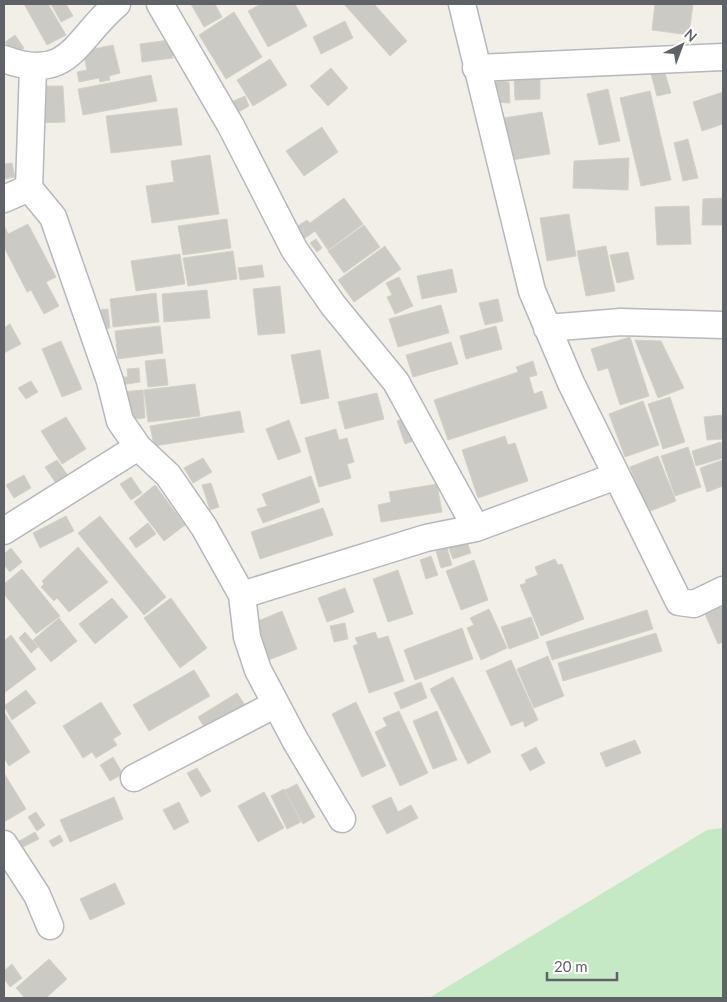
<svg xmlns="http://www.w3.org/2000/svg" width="727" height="1002" font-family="Lato,sans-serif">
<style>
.green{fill:#c5e8c5}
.building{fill:#cccac5;stroke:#d6d1c6}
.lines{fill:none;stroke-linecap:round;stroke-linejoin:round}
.minor-casing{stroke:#b5b8bc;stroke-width:29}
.minor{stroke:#fff;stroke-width:26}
</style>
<rect width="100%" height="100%" fill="#f1efe8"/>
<!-- green -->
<path class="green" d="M723 828V998H429L707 830Z"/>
<!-- building -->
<path class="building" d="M24 4H48L66 35 47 45Z
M51 4H66L73 16 61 22Z
M191 4H215L222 17 204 27Z
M261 4H295L307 26 268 47 248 11Z
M344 4H374L407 41 390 56Z
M655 4H693L689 35 652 30Z
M234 12 262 57 226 79 199 35Z
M345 21 353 38 321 54 313 37Z
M15 35 24 48 13 55 5 42Z
M170 40 173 58 142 62 140 44Z
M113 45 120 73 109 76 110 80 100 82 99 78 79 82 77 72 87 70 83 51Z
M270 59 287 85 253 106 237 80Z
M331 68 348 88 328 106 310 86Z
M664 70 671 93 657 96 651 74Z
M151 75 157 101 83 115 78 89Z
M540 76V99L515 100 514 77Z
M490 81 509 82 510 103 492 102Z
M42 86H63L65 122 37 123Z
M608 89 620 141 599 145 587 94Z
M650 91 671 180 641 186 620 98Z
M723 92V124L702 131 693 102Z
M245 96 249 106 235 114 229 103Z
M177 108 182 145 111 153 106 116Z
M542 112 550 154 511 160 504 118Z
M322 127 338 152 304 176 286 151Z
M688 139 698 178 683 181 674 143Z
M210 155 219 214 152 223 146 186 174 182 171 161Z
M629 158 628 190 573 188 574 161Z
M12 163 15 177 4 179V164Z
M344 198 363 224 328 250 315 231 301 241 293 229 307 220 310 223Z
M723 198V225H702L703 199Z
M689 206 691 244 657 245 655 207Z
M569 214 576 256 547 261 540 218Z
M227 219 231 248 183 255 178 226Z
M28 224 56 277 46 282 59 306 44 314 31 290 27 292 4 247V225L8 234Z
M364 225 380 247 344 273 328 251Z
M316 239 322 248 317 252 310 243Z
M385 246 401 269 354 302 338 280Z
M606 246 615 291 586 296 577 251Z
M233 251 237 279 188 286 183 258Z
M628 252 634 279 617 283 610 255Z
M180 254 185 284 136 291 131 261Z
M262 265 264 277 240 280 238 268Z
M452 269 457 292 422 299 417 276Z
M399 277 413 306 395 314 387 297 392 295 386 283Z
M280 286 285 333 258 335 253 289Z
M207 290 210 318 164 322 162 294Z
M156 293 159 322 113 327 110 299Z
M498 299 503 321 485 325 479 303Z
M441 305 449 333 398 347 389 319Z
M108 309 110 328 95 329 93 311Z
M10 324 21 344 4 353V328Z
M160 326 163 353 118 359 115 331Z
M496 326 502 349 466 359 460 336Z
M630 337 649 396 620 405 608 368 598 371 591 349Z
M635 340 661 341 684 388 658 398Z
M61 341 82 389 62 397 42 349Z
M451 342 458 364 413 377 406 355Z
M320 350 329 398 301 404 291 355Z
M165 359 168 385 148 387 145 361Z
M533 361 537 375 529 377 534 394 542 391 547 408 448 440 434 400 518 372 516 367Z
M139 368 140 382 121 385V377H128L127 369Z
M31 381 38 392 26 399 18 388Z
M195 384 200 416 148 422 144 390Z
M143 390 145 418 125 420 122 392Z
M377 393 384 419 345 429 338 402Z
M670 397 685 442 663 449 648 404Z
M643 401 659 445 625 457 609 414Z
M240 411 244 432 154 446 150 426Z
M412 415 421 438 405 444 397 421Z
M723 415V439L707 440 704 417Z
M66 417 86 449 62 464 41 431Z
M289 420 301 452 278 460 266 429Z
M336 429 339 440 347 438 354 462 347 464 351 478 319 487 305 438Z
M505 436 508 445 515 443 528 481 478 498 462 450Z
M721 442 723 458 696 466 692 451Z
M688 447 701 487 675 496 661 456Z
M658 456 676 501 643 514V501L630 467Z
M203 458 212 472 193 483 184 468Z
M57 460 69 477 57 485 45 467Z
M723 460V486L707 492 700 468Z
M24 475 31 488 14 498 6 485Z
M311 476 320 502 263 523 257 509 267 506 262 494Z
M131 477 142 493 131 500 120 484Z
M211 483 219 507 210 510 202 485Z
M437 484 442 512 381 522 378 505 391 502 389 492Z
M155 485 185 525 164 541 134 502Z
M323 508 333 535 260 559 251 532Z
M66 516 74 531 40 548 33 533Z
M100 516 166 597 144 615 78 533Z
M148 523 156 534 136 548 129 538Z
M465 536 471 553 453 559 447 543Z
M78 547 108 582 69 612 57 598 54 601 41 587 44 584 42 581Z
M11 548 22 562 10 572 4 565V554Z
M447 548 452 565 441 568 436 551Z
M431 556 438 575 426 579 420 560Z
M555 559 558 565 562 564 584 619 541 636 520 585 526 583 525 580 538 575 535 567Z
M474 560 488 600 461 610 446 571Z
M22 569 60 616 36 634 4 594V584Z
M398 570 413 614 388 622 373 579Z
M345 588 354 612 327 622 318 598Z
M112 598 128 617 95 644 79 624Z
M171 598 207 648 180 668 144 618Z
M723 606V642L718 644 705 614Z
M489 609 507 648 481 660 467 628 474 625 470 618Z
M647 610 653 629 552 660 546 642Z
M282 611 297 649 266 661 251 624Z
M531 617 539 638 509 649 501 627Z
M59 618 77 641 51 662 33 640Z
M345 623 348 639 334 642 330 626Z
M462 628 473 659 415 680 404 650Z
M25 632 38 647 31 653 19 638Z
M375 632 378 639 388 636 404 681 369 693 353 646 358 644 355 638Z
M656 633 662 651 563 681 558 663Z
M11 635 36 669 4 693V641Z
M548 656 564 696 534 708 517 669Z
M511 660 538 720 525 727 523 721 511 726 486 671Z
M194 670 210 696 149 731 133 705Z
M453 677 491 752 468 764 430 689Z
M421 682 427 698 401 709 394 693Z
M26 690 36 703 12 720 4 706Z
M237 693 245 705 206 730 198 717Z
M101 702 121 734 113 739 117 745 96 758 92 752 83 758 63 726Z
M356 702 386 766 362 777 332 714Z
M399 711 428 773 400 786 375 732 387 726 383 718Z
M437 711 457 760 433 769 413 721Z
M4 712 30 752 9 766 4 758Z
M635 740 641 753 606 767 600 753Z
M536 747 545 763 530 771 521 755Z
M113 757 123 774 110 781 100 765Z
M197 768 211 791 201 797 187 773Z
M4 773 26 809 4 822Z
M297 784 315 817 303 824 285 790Z
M284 789 301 822 287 829 271 796Z
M264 792 284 828 258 842 238 806Z
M114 797 123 819 70 842 60 820Z
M391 797 398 812 411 805 418 818 387 834 372 806Z
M179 802 189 822 174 830 163 810Z
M36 812 45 825 37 831 28 817Z
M35 832 39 839 19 849 16 843Z
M60 835 63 841 53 847 49 841Z
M115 883 125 904 90 920 80 899Z
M49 959 67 979 46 998H25L16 988Z
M12 964 22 978 10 987 4 979V971Z"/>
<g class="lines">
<defs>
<path id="minor" d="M160 4 231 126 294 249 333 305 396 382 476 528
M462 4 532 291 571 383 679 602 694 604 723 590
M4 59C70 84 76 38 117 4
M476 68 723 57
M29 188 33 68
M4 199 29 188 53 217 110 381 120 421 138 447 168 475 204 527 242 595 247 637 258 670 295 740 342 819
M547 328 621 322 723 325
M4 531 138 447
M242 595 426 538 476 528 616 476
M134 778 276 704
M4 844 37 895 50 926"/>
</defs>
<!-- minor casing -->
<use href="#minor" class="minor-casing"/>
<!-- minor -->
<use href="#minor" class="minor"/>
</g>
<!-- border -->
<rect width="727" height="1002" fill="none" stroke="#5f6368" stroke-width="10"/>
<!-- north arrow -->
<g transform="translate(682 45) rotate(42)" stroke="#ffffff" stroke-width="4" paint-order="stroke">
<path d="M0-4L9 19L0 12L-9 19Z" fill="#5f6368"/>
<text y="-8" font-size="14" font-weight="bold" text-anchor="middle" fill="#5f6368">N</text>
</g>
<!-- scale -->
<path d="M547 972v8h70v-8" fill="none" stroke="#5f6368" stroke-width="2.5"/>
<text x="554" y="972" font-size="15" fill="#5f6368" stroke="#ffffff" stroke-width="4" paint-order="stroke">20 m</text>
</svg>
